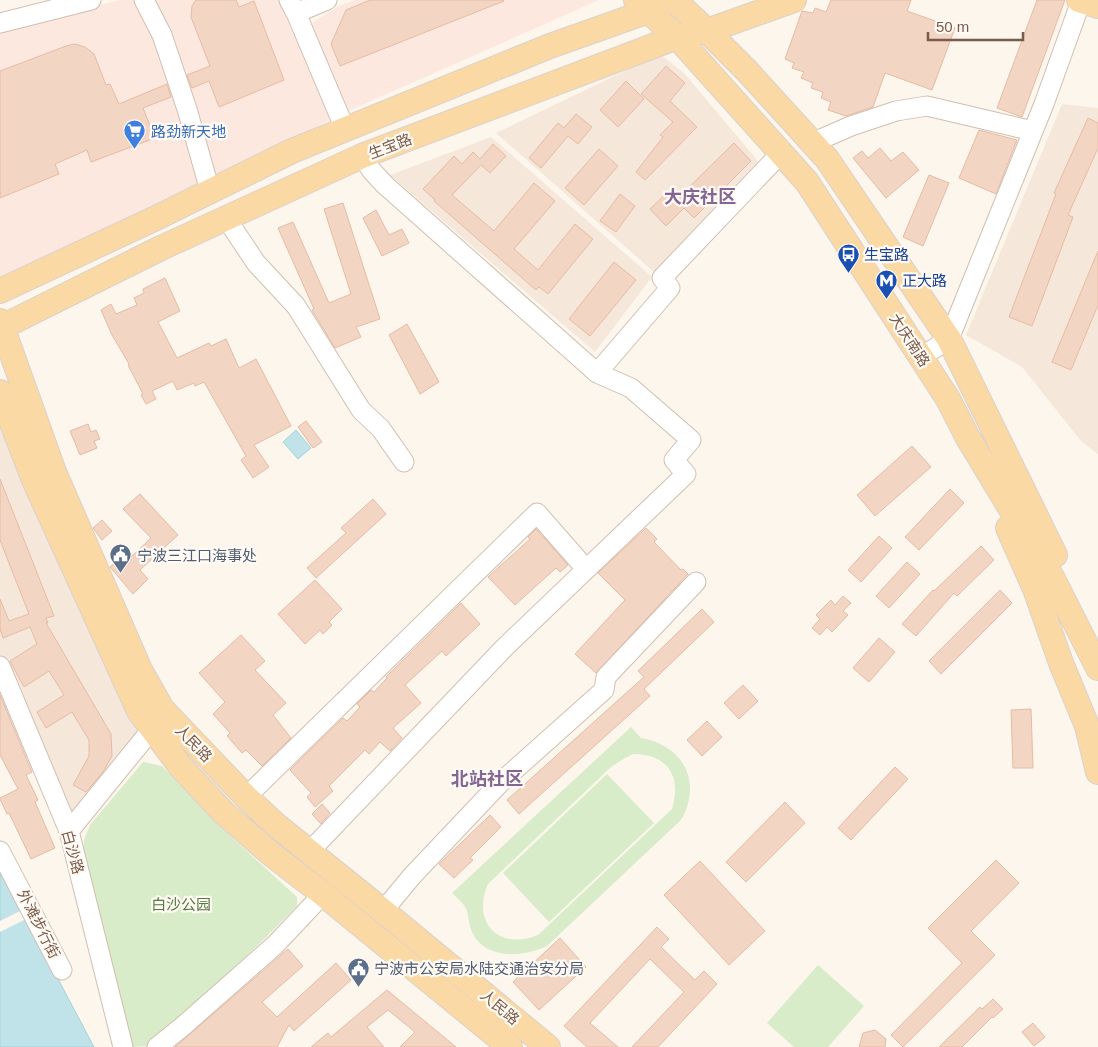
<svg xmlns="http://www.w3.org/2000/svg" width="1098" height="1047" font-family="Arial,'Noto Sans SC',sans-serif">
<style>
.residential{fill:#f5e8da}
.commercial{fill:#fde8e0}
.green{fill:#d8ecc9;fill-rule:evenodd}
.water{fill:#bfe3e8;stroke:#a5d3da}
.pier{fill:#fdf6ec}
.building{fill:#f3d5c3;stroke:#e6bba3}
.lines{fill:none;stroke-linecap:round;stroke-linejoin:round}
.minor-casing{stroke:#d1beb0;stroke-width:21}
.major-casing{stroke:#dad1cd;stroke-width:26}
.minor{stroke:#fff;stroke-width:19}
.major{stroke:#fbd9a5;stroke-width:24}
.labels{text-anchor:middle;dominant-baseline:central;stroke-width:4.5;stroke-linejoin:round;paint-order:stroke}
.shop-label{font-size:15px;fill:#366cbe;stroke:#fffaf3;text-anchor:start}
.street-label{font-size:15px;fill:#7a5c4d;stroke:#fffaf3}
.transit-label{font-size:15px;fill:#164399;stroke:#fffaf3;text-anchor:start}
.service-label{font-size:15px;fill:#4e5e75;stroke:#fffaf3;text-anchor:start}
.park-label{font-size:15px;fill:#537a41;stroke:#fffaf3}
.quarter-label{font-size:18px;font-weight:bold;fill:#846695;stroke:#fffaf3}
</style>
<rect width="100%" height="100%" fill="#fdf6ec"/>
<!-- residential -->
<path class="residential" d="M660 54 684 73 763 167 655 273 496 133Z
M1062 104 1098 108V454L1081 441 1022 367 966 335Z
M491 137 652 277 595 352 390 175Z
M0 412 143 730 71 820 0 654Z"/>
<!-- commercial -->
<path class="commercial" d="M120 0H280L293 35 339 6 354 0H599L344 113 0 283V32Z"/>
<!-- green -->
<path class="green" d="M631 727 641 738C683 745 703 782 681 820L547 946C524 957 487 960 473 934 469 926 469 919 467 911 465 904 457 898 452 893ZM633 754C668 754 682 777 672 809L538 935C499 951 471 922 488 884L611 767 625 758Z
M143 762 162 766 215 822 297 897V906L229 974 150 1046 133 1047 127 1045 83 857 84 840 90 825Z
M607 774 654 823 549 922 503 873Z
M818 965 864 1006 828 1047H794L767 1023Z"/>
<!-- water -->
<path class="water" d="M296 430 311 448 298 459 283 442Z
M0 869 94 1047H0Z"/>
<!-- pier -->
<path class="pier" d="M24 909 28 918 0 932V921Z"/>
<!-- building -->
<path class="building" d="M196 0H236L239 7 254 1 284 80 219 107 209 81 192 88 187 75 210 66 191 17 192 6Z
M370 0H503L504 1 340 66 331 44 346 10Z
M831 0H911L907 11 955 28 932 90 885 73 873 107 846 116 828 110 831 102 821 98 823 92 811 88 813 83 801 78 804 72 792 68 794 63 785 59 802 11 813 13 815 8 826 12Z
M1037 0H1065L1022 117 997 108Z
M75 44 85 47 94 54 106 85 110 84 119 104 167 84 171 97 143 108 155 138 91 162 87 150 55 164 59 174 0 198V71L66 46Z
M666 66 685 83 670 101 697 127 645 180 636 172 663 137 660 135 673 122 641 94Z
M626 81 644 99 618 127 600 110Z
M576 114 592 127 578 144 568 136 541 168 529 158 558 123 564 128Z
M1088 118 1098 123V148L1068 215 1073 217 1032 326 1009 317 1056 194 1054 193Z
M979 130 1017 140 996 194 959 178Z
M734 143 751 161 694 218 684 208 666 226 650 209 670 190 678 198Z
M493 144 506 156 490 173 481 165 452 195 494 231 534 183 555 201 514 249 538 270 575 224 593 239 548 294 539 287 536 290 434 201 435 200 423 189 454 156 462 164 473 152 480 159Z
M880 148 891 161 903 152 919 170 886 198 853 158 862 151 868 158Z
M599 149 618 166 584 205 565 188Z
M929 175 949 183 923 246 903 237Z
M620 194 635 206 616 232 600 221Z
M343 203 380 319 356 327 361 337 335 348 312 310 314 309 278 228 293 222 329 303 351 294 324 209Z
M376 210 389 235 402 229 409 243 382 256 363 218Z
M1098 251V305L1071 370 1052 362Z
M614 262 636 280 590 336 569 319Z
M165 278 180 311 158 322 177 358 209 343 211 346 226 339 239 368 256 359 291 426 254 445 269 467 253 478 241 460 246 456 204 382 195 386 194 383 177 390 173 381 152 391 156 399 146 404 141 395 143 394 128 365 129 364 112 335 101 310 111 304 116 314 137 305 134 298 144 293 143 289Z
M407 324 439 382 420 394 389 335Z
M306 421 322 442 313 448 298 427Z
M88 424 91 432 96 430 100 439 94 441 97 448 80 455 70 431Z
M912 446 931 467 875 516 857 495Z
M0 479 54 616 46 618 48 623H46L111 734 112 756 103 772 86 792 73 785 89 756V740L72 712 46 728 37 712 64 695 49 671 24 687 10 661 37 644 30 627 3 638 0 629V599L9 621 29 614 0 540Z
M950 489 964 503 919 550 905 537Z
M140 494 178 535 140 570 148 579 133 594 110 567 124 554 129 559 151 538 123 509Z
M373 499 386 514 316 578 307 568 346 533 341 528Z
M102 520 112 531 102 540 93 528Z
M646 528 657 539 654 542 681 570 683 569 688 574 596 673 575 654 625 600 598 573Z
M536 529 568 565 560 572 556 568 515 605 488 577 530 539 528 537Z
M879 536 892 548 861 582 848 570Z
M981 546 994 560 957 596 954 593 916 636 902 624 933 590 934 591Z
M907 562 920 574 889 608 876 596Z
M315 580 342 609 329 622 332 625 323 634 320 630 305 644 278 614Z
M1000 590 1012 603 941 674 929 661Z
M843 596 851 603 843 611 848 615 832 632 827 627 820 635 812 628 820 619 816 615 831 600 835 605Z
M461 603 480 624 446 656 442 651 405 685 421 703 393 728 402 738 390 751 380 742 369 754 365 750 329 786 333 791 315 807 307 797 311 793 290 770 343 718 347 721 360 707 357 704 371 690 374 692 387 678 386 677Z
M702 609 714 622 644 689 650 696 519 814 507 800 644 677 638 671Z
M241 635 265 661 255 670 286 703 273 715 291 738 262 766 246 750 242 753 227 736 230 733 213 714 225 702 199 673Z
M879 638 895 652 869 682 853 668Z
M743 685 758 701 739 719 724 703Z
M0 695 32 772 26 775 38 800 35 802 55 848 31 859 9 813 7 814 0 799V798L18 789 0 755Z
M1031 709 1033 768H1013L1011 710Z
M707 721 722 737 702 756 687 740Z
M895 767 908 779 851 840 838 828Z
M785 802 805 823 746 882 726 862Z
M322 804 330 813 321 824 312 814Z
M490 815 501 827 470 858 473 860 454 878 439 864Z
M996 860 1019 883 971 931 995 955 903 1047 891 1035 962 963 928 928Z
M700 861 765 931 729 965 664 895Z
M657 927 669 939 661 947 695 980 704 971 717 984 658 1047H632L684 992 650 959 590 1023 618 1047H587L564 1026Z
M560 938 586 967 539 1010 513 982Z
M288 949 303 966 262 1002 277 1017 336 963 351 980 294 1031 289 1025 277 1047H175Z
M387 990 456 1047H400L415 1032 388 1010 367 1027 384 1047H311L328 1033 331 1037Z
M993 999 1003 1009 993 1018 992 1017 962 1047H939L980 1007 982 1009Z
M1033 1023 1045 1037 1034 1046 1022 1032Z
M875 1030 886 1039 885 1047H859L863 1033Z"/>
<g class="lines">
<defs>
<path id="minor" d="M144 0 162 35 187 109 210 191
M289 0 296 13 327 0
M296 13 345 129
M0 23 91 0
M812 143 851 126 896 111 927 106 1033 131
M226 218 256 263 296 306 361 410 381 429 404 462
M921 357 949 339 1044 104 1081 1
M597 373 670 288 662 278 781 153
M0 666 69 831 123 1047
M246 797 537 513 586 569
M69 831 152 729
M0 851 62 970
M310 851 504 648 686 474 674 460 691 440 631 388 597 373 385 185 372 171 362 156
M383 911 412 876 501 782 604 690 606 677 696 582
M157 1047 182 1027 275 945 323 894"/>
<path id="major" d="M636 0 677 37 807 182 948 399 968 438 1053 579 1098 668
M674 0 707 31 747 71 827 159 949 339 1055 555
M1079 0 1098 6
M0 291 156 218 292 151 550 46 660 7
M0 321 54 472 140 670 162 709 246 797 276 825 383 911 548 1047
M0 328 161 248 362 156 677 37 707 31 794 0
M0 392 34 480 139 711 180 766 224 813 271 854 323 894 510 1047
M1008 528 1035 589 1061 663 1087 726 1098 772"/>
</defs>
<!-- minor casing -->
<use href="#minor" class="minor-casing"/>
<!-- major casing -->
<use href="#major" class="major-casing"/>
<!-- minor -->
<use href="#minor" class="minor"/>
<!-- major -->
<use href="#major" class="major"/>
</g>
<!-- icons -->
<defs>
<symbol id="supermarket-pin" viewBox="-11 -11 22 30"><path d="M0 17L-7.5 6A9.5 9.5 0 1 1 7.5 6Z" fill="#3f7fe0" stroke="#fffaf3"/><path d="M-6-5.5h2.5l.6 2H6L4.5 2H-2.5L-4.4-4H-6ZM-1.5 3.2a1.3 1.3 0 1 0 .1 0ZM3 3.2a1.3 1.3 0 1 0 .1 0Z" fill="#fff"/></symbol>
<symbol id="bus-pin" viewBox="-11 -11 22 30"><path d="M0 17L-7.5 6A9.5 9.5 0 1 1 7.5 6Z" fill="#1a4fb4" stroke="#fffaf3"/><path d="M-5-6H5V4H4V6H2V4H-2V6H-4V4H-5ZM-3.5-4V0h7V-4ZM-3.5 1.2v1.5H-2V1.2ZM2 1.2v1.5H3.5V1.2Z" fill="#fff"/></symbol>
<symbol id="metro-pin" viewBox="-11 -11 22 30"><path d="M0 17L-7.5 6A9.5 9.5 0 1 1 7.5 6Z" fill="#1a4fb4" stroke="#fffaf3"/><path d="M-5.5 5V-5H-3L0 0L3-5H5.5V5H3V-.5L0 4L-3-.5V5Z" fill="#fff"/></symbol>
<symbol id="civic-pin" viewBox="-11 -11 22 30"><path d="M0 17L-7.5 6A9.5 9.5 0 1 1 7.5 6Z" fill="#5c6f8a" stroke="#fffaf3"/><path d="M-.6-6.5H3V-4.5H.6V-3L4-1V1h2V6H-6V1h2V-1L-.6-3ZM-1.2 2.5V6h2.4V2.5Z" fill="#fff"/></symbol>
</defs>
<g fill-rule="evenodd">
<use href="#supermarket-pin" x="122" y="118" width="25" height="34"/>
<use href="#bus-pin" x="836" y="242" width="25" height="34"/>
<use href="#metro-pin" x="874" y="268" width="25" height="34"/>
<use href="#civic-pin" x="108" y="542" width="25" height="34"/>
<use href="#civic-pin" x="346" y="956" width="25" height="34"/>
</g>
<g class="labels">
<!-- shop labels -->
<g class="shop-label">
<text x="151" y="131">路劲新天地</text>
</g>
<!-- street labels -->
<g class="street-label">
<text transform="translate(390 146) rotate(-21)">生宝路</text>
<text transform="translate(910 340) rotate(57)">大庆南路</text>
<text transform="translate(194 743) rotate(46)">人民路</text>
<text transform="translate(73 852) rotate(75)">白沙路</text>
<text transform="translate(39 924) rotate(63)">外滩步行街</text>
<text transform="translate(500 1007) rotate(40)">人民路</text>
</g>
<!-- transit labels -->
<g class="transit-label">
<text x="864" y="254">生宝路</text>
<text x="902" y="280">正大路</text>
</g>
<!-- service labels -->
<g class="service-label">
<text x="137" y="555">宁波三江口海事处</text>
<text x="374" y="968">宁波市公安局水陆交通治安分局</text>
</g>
<!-- park labels -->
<g class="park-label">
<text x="181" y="904">白沙公园</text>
</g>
<!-- quarter labels -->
<g class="quarter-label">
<text x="700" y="197">大庆社区</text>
<text x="487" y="779">北站社区</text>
</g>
</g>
<!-- scale -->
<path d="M928 32v8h95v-8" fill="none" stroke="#7a5c4d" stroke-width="2.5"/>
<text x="936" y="32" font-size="15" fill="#7a5c4d" stroke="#fffaf3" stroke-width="4" paint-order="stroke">50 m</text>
</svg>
